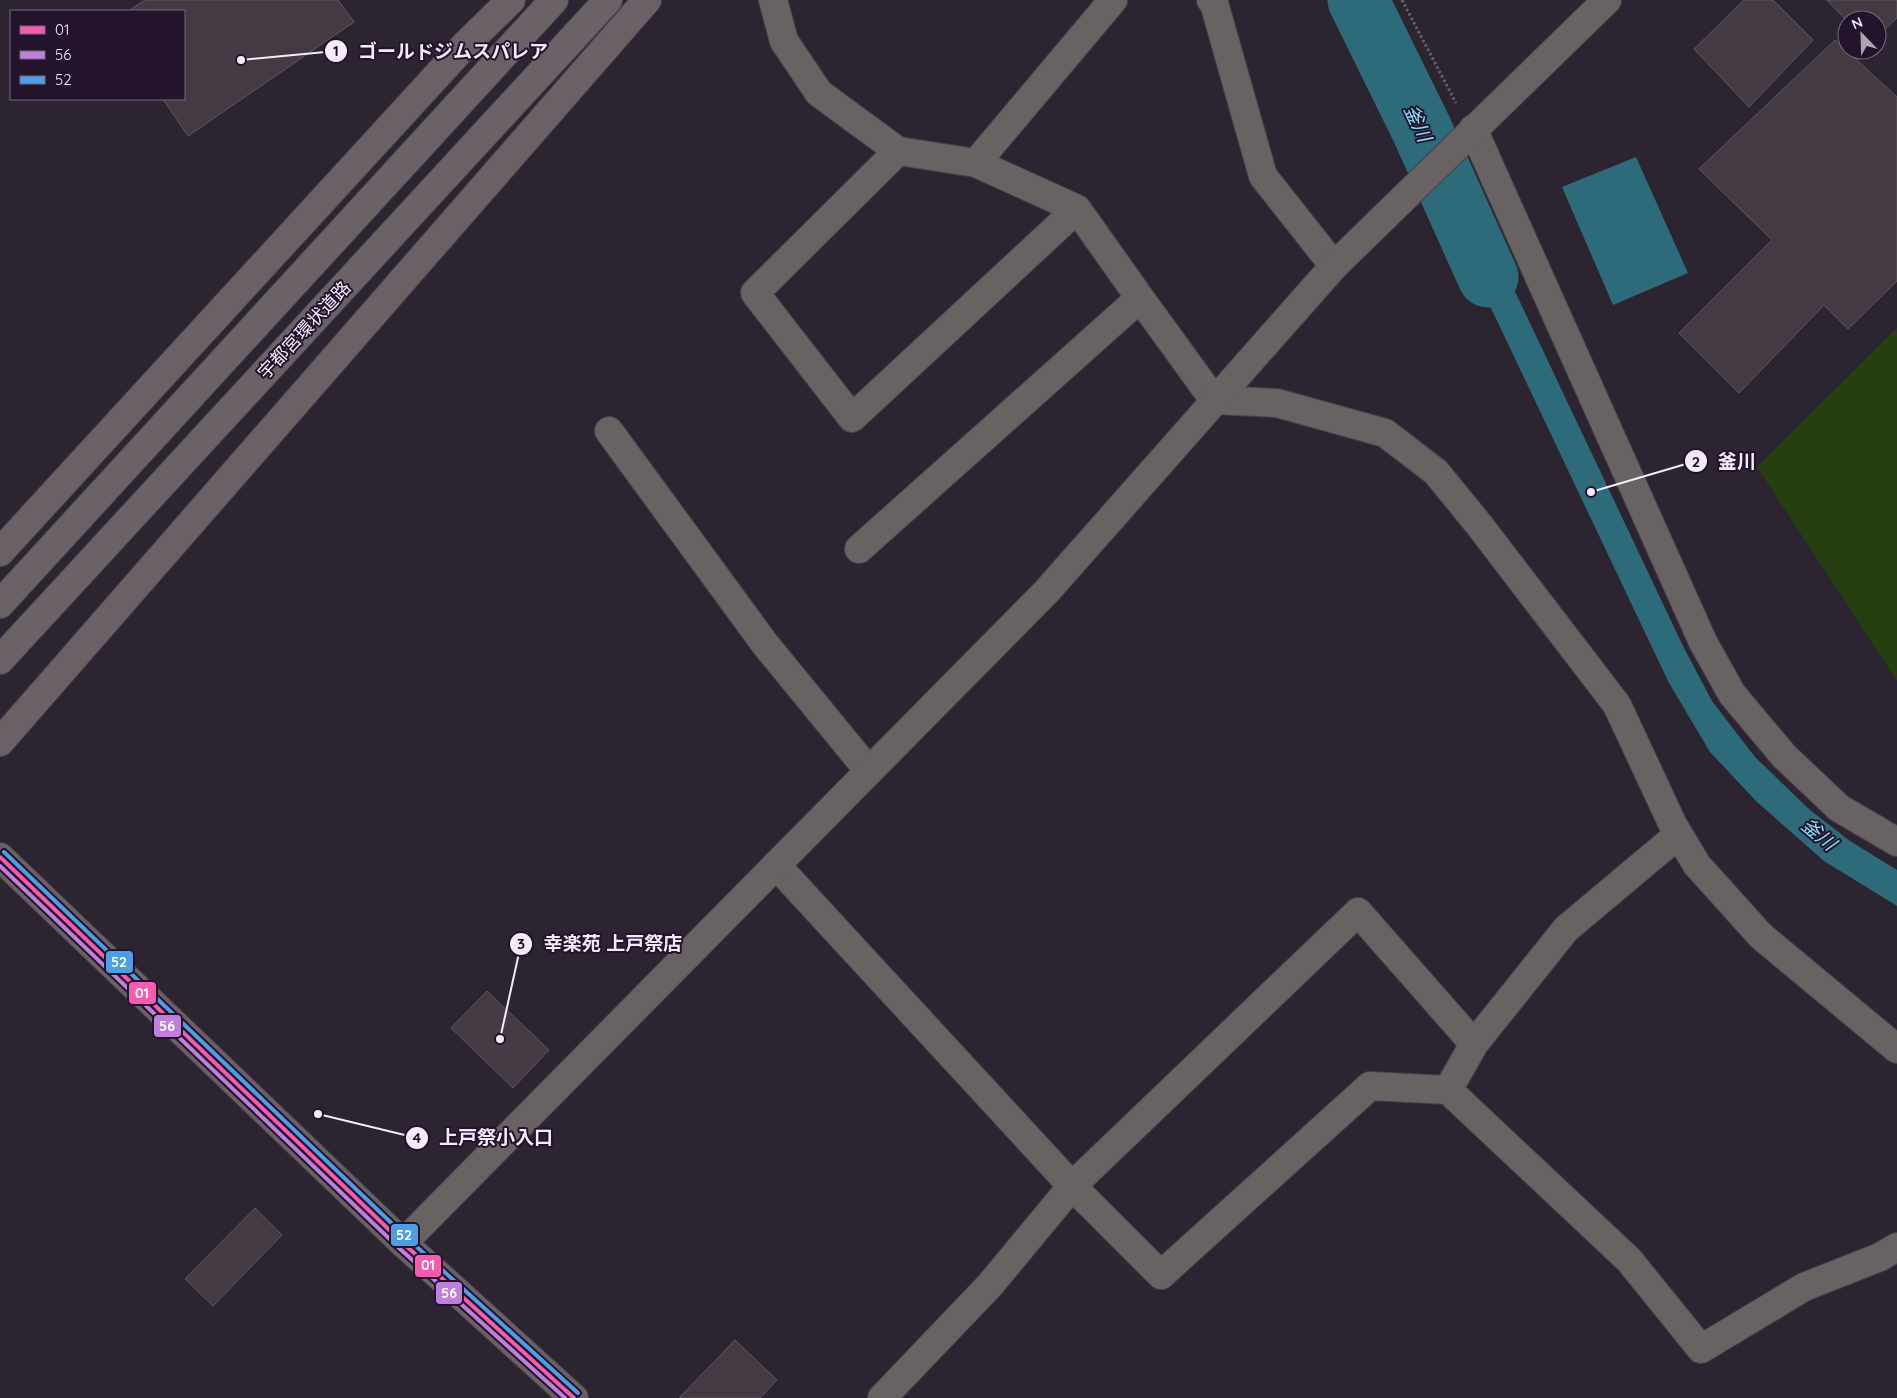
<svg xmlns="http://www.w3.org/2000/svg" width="1897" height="1398" font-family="Quicksand,'Noto Sans JP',sans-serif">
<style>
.green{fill:#263f10}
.water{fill:#2d6b7a}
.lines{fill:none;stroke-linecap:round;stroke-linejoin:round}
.river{stroke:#2d6b7a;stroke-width:61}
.building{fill:#443a44;stroke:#60565f}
.minor-casing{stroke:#47414c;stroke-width:30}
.tertiary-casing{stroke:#47414c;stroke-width:30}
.primary-casing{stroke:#47414c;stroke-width:30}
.trunk-casing{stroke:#47414c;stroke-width:30}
.path{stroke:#666065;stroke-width:3;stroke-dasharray:2.5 2.5;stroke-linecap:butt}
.minor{stroke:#686263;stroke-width:28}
.tertiary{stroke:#686263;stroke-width:28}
.primary{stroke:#6b6267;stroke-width:28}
.trunk{stroke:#6a6066;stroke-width:28}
.bus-1-casing{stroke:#23142c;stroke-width:8}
.bus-2-casing{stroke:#23142c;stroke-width:8}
.bus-3-casing{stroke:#23142c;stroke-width:8}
.bus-1{stroke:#f75aaf;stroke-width:4}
.bus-2{stroke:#c07fdc;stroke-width:4}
.bus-3{stroke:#4d9ee5;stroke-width:4}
.labels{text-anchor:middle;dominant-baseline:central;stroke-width:4;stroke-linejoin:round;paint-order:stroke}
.street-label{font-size:18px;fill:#f4eafb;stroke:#23142c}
.water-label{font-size:19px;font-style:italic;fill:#88e1f6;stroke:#23142c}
.leader{fill:none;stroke:#f4eafb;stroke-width:2}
.callout-dot{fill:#f4eafb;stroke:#23142c;stroke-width:2}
.mark-label{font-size:15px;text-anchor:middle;font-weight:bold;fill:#111}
.callout-label{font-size:19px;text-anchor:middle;font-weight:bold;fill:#f4eafb;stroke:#23142c;stroke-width:4;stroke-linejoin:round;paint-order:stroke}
.line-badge{stroke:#23142c;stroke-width:2}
.badge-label{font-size:14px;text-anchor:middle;font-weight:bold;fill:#fff}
</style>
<rect width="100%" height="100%" fill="#2c2431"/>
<!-- green -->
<path class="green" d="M1897 328V681L1757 467Z"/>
<!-- water -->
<path class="water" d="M1347 0H1379L1444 135 1422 156 1372 48Z
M1636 157 1688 273 1613 305 1562 187Z
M1466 188 1683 646 1712 701 1755 757 1810 810 1850 841 1897 870V906L1824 861 1756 801 1710 752 1669 683 1443 207Z"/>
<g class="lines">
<!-- river -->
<path class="river" d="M1358 0 1422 130 1488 277"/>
</g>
<!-- building -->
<path class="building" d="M145 0H338L354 22 188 136 163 99H184V11H128Z
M1744 0H1773L1813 40 1749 107 1694 49Z
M1827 0H1897V18L1877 37V20L1847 21Z
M1835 40 1897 97V281L1848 329 1824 305 1739 393 1679 333 1772 240 1699 169Z
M487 991 549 1050 513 1088 451 1028Z
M255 1208 282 1235 213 1306 185 1279Z
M735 1340 777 1380 760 1398H679Z"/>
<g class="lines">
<defs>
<path id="minor" d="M773 0 784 41 819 93 898 151 976 163 1077 209 1140 298 1214 400 1277 403 1385 433 1436 472 1480 526 1617 705 1673 825 1697 865 1761 936 1897 1049
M1211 0 1214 3 1263 176 1334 266
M1473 129 1703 642 1732 694 1784 756 1839 808 1897 842
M898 151 755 293 852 418 1077 209
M976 163 1113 0
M609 431 765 644 869 771
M859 549 1140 298
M1678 835 1566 929 1474 1044 1448 1090 1629 1260 1701 1349 1804 1287 1880 1257 1897 1247
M776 865 1072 1186 1161 1275 1370 1086 1448 1090
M882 1398 990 1285 1072 1186 1358 912 1474 1044"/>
<path id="tertiary" d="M403 1243 1047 591 1334 266 1607 0"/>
<path id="primary" d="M0 604 554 0
M0 660 608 0"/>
<path id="trunk" d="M0 552 466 44 511 0
M0 742 647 0
M0 857 403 1243 574 1398"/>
</defs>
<!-- minor casing -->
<use href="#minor" class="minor-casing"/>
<!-- tertiary casing -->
<use href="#tertiary" class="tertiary-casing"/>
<!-- primary casing -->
<use href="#primary" class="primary-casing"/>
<!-- trunk casing -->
<use href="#trunk" class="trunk-casing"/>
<!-- path -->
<path class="path" d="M1402 0 1456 103"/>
<!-- minor -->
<use href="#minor" class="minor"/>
<!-- tertiary -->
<use href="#tertiary" class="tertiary"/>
<!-- primary -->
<use href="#primary" class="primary"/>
<!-- trunk -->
<use href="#trunk" class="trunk"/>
<defs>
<path id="bus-1" d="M0 857 403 1243 574 1398"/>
<path id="bus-2" d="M0 866 399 1248 565 1398"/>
<path id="bus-3" d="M4 852 407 1238 578 1393"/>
</defs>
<!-- bus-1 casing -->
<use href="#bus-1" class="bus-1-casing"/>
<!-- bus-2 casing -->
<use href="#bus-2" class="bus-2-casing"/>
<!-- bus-3 casing -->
<use href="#bus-3" class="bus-3-casing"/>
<!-- bus-1 -->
<use href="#bus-1" class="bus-1"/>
<!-- bus-2 -->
<use href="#bus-2" class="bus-2"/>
<!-- bus-3 -->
<use href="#bus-3" class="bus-3"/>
</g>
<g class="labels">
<!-- street labels -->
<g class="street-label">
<text transform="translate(304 330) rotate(-47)">宇都宮環状道路</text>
</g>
<!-- water labels -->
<g class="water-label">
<text transform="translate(1418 123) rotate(65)">釜川</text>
<text transform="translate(1819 834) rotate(40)">釜川</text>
</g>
</g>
<!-- callouts -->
<path class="leader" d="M241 60L336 51M1591 492L1696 461M500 1039L521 944M318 1114L417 1138"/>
<g class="callout-dot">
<circle cx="241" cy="60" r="5"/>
<circle cx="1591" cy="492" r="5"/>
<circle cx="500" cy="1039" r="5"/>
<circle cx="318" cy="1114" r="5"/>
<circle cx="336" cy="51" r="12"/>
<circle cx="1696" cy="461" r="12"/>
<circle cx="521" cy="944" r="12"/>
<circle cx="417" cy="1138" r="12"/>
</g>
<g class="mark-label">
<text x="336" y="56">1</text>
<text x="1696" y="467">2</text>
<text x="521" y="949">3</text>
<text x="417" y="1143">4</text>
</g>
<g class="callout-label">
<text x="453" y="58">ゴールドジムスパレア</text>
<text x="1737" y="468">釜川</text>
<text x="613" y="950">幸楽苑 上戸祭店</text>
<text x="496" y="1144">上戸祭小入口</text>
</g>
<g class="line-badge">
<rect x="105" y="950" width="29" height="24" rx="5" fill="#4d9ee5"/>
<rect x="128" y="981" width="29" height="24" rx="5" fill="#f75aaf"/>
<rect x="153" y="1014" width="29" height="24" rx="5" fill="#c07fdc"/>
<rect x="390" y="1223" width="29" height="24" rx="5" fill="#4d9ee5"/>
<rect x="414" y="1254" width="28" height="24" rx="5" fill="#f75aaf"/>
<rect x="435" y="1281" width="28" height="24" rx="5" fill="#c07fdc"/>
</g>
<g class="badge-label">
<text x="119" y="967">52</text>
<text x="142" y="998">01</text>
<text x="167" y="1031">56</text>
<text x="404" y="1240">52</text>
<text x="428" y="1270">01</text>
<text x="449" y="1298">56</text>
</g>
<!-- legend -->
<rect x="10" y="10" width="175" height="90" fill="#23142c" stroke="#776a7f"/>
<rect x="20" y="26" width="25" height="8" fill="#f75aaf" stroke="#776a7f"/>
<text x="55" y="35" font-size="15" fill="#f4eafb">01</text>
<rect x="20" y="51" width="25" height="8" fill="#c07fdc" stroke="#776a7f"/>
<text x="55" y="60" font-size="15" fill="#f4eafb">56</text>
<rect x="20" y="76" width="25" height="8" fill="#4d9ee5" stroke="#776a7f"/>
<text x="55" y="85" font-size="15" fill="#f4eafb">52</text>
<!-- north arrow -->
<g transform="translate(1862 35) rotate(337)"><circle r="24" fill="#23142c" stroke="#776a7f"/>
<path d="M0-4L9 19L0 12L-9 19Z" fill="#aea5b4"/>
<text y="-8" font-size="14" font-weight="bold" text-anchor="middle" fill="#f4eafb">N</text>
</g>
</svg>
